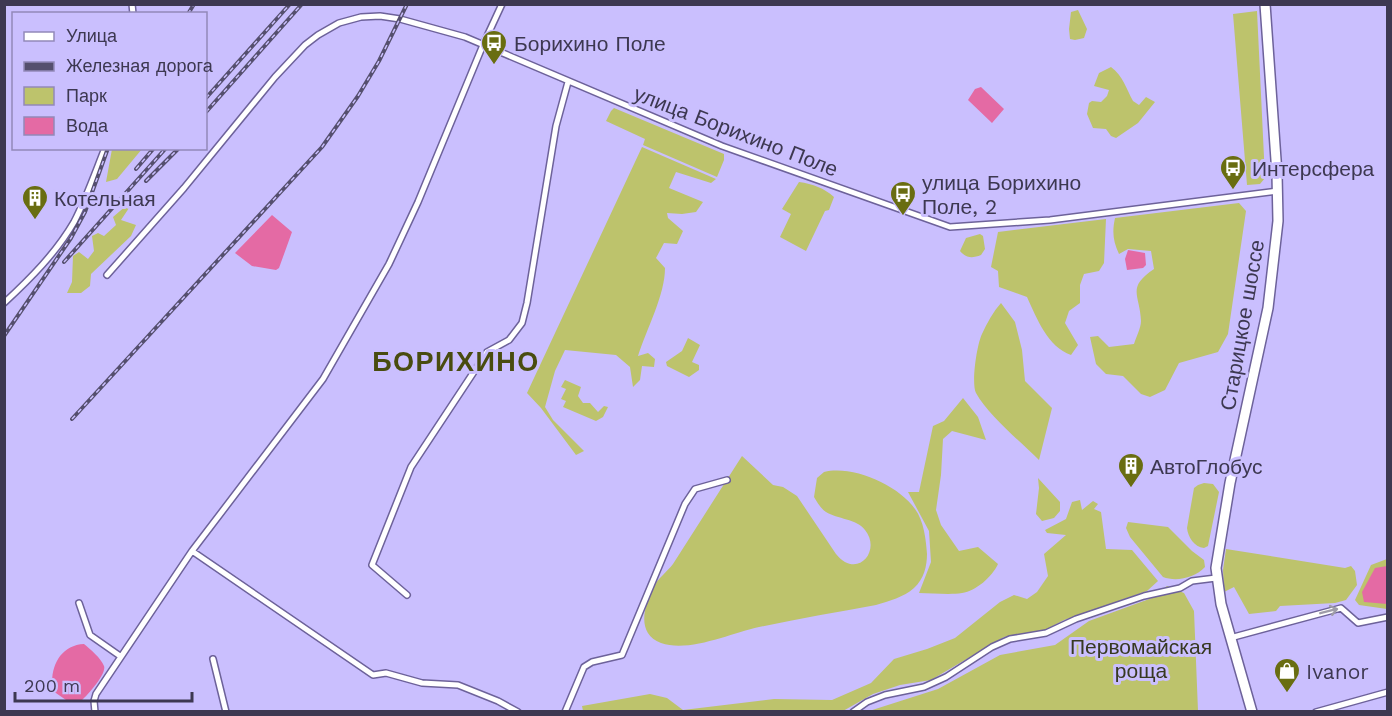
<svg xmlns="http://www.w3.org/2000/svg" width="1392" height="716" font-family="'Work Sans',sans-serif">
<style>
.green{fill:#bdc36c}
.water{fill:#e46aa4}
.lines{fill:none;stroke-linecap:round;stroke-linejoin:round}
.minor-casing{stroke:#6d629a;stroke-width:8}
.primary-casing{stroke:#6d629a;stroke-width:12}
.minor{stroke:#fff;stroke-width:5}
.primary{stroke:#fff;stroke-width:9}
.rail-casing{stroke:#554f6e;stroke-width:4}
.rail{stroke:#cabffe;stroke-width:1.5;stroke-dasharray:4.5;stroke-linecap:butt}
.oneway{stroke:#9e9ca8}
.labels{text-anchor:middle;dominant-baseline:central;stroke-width:6;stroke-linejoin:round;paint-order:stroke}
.poi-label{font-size:21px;fill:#3d3851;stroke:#cabffe;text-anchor:start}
.street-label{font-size:21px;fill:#3d3851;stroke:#cabffe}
.park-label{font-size:21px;fill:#373921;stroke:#cabffe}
.district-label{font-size:27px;font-weight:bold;letter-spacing:1.5px;fill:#494c0f;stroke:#cabffe}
</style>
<rect width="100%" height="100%" fill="#cabffe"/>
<!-- green -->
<path class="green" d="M1078 10 1087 29 1084 38 1075 40 1070 39 1069 29 1071 12Z
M1257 11 1265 178 1260 184 1247 185 1233 14Z
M1111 67C1123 76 1126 88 1133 101L1139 105 1146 97 1155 102 1138 123 1116 138 1111 136 1106 129 1093 128 1087 114 1089 103 1092 101 1101 102 1107 96 1109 90 1094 86 1099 73Z
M614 108 724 154V160L717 177 643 145 645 139 606 121 611 111Z
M642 147 716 179 711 183 676 172 669 188 703 202 696 212 682 214 667 213 668 218 683 231 677 244 664 243 656 258 665 268C665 295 647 328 638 356L648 353 655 359 654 367 642 366 640 380 633 387 630 367 616 355 565 350 555 371 545 407 553 420 584 451 576 455 541 408 527 393Z
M112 149H142L117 179 106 182Z
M799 182C813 184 824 188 834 197L829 210 825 211 806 251 780 237 791 214 782 209Z
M1239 203 1246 211 1228 334 1218 352 1179 363 1165 390 1150 397 1141 394 1123 376 1106 374 1096 364 1090 337 1098 336 1109 347 1134 344C1136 337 1141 328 1141 321 1140 294 1126 288 1154 269L1151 251 1128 249 1119 254C1113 241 1112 232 1115 218Z
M127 205 129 208 121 220 136 225 131 236 91 274 90 286 81 293H67L72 282 73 256 79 252 88 259 94 251 92 236 98 233 104 236 116 225 113 217Z
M1106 219 1104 263 1099 271 1084 274 1080 285V303L1069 311 1065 323 1078 345 1071 355C1048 347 1037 319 1027 297L999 287 998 271 991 267 998 232Z
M980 234 983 236 985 249 981 255C973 258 967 259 960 251L966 238Z
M1001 303 1015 322 1022 350 1025 381 1052 408 1039 460C1021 442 988 415 976 393 971 383 977 344 982 334 987 323 993 312 1001 303Z
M688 338 700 345 692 362 699 365V370L689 377 667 366 666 362 682 351Z
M565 380 581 387 578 396 583 403H590L598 412 604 406 608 407 603 417 596 421 563 407 566 401 561 399 566 389 561 387Z
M963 398 978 417 986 440 952 431 943 439 941 475 936 510 941 525 959 551 978 547 998 564C992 577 976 591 962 593 950 595 932 593 919 593L931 562 929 531 908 492H919L933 426 944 421Z
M742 456 773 485 783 487 797 496 836 554C857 580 882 551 865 530 857 519 837 519 826 512 821 509 817 502 814 497L817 478 824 472C853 465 898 485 915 509 924 521 926 540 927 554 927 566 924 579 914 588 904 597 889 601 876 605 837 612 798 619 759 627 731 633 689 653 661 643 636 633 644 607 653 588 657 579 667 572 673 564 696 528 719 492 742 456Z
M1038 478 1060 502V511L1054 518 1042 521 1036 514 1039 488Z
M1204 483 1213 484 1219 492 1208 546 1204 548C1194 547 1188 537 1187 528L1194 488 1198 485Z
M1080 500 1082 510 1093 501 1098 504 1094 509 1101 512 1106 549 1132 550 1158 581 1147 591 1064 620 1045 630 1004 637 931 680 900 685 873 694 843 711H583L582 706 650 694 667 698 683 710 774 699 832 700 871 683 894 659 927 649 955 638 1000 602 1014 595 1027 599 1037 592 1048 576 1044 554 1066 535 1047 533 1045 530 1066 519 1072 502Z
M1128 522 1168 527 1192 551 1204 560 1205 567C1195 578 1176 582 1163 577L1130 537 1126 528Z
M1226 549 1345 568 1351 566 1355 571 1357 585 1346 600 1335 603 1280 606 1276 611 1249 614 1234 587 1224 592 1223 570Z
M1387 559V609L1359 605 1355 600 1371 565Z
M1167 586 1184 593 1194 611 1198 711 866 712 938 689 1000 655 1055 645 1089 621 1152 598Z"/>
<!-- water -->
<path class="water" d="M981 87 1004 109 992 123 968 100 975 89Z
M272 215 292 232 279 268 276 270 252 266 235 253Z
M1128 250 1145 253 1146 265 1143 268 1127 270 1125 259Z
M1387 566V604L1364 602 1362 592 1375 568Z
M84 644C90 649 101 658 104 666 107 674 86 697 80 702L66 700 53 691C49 668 60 645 84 644Z"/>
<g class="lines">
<defs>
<path id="minor" d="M132 4 133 14
M107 275 184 188 275 77 305 45 318 35 339 23 361 17 380 16 400 19 465 37 722 146 950 227 1050 220 1278 191
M4 303C30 279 56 253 74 222 86 199 95 173 105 148
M192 551 373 675 386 673 422 683 458 685 498 701 518 712
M407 595 372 565 411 467 487 352 509 340 522 323 527 303 556 126 568 82
M79 603 90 635 120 656
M1230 638 1341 608 1358 623 1388 617
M213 659 226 712
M95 712 94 701 96 694 192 551 323 379 389 264 418 202 483 45 502 4
M565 712 584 667 592 662 622 655 685 504 695 489 727 480
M853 712 867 702 885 695 924 687 946 677 992 647 1010 639 1046 633 1076 619 1144 596 1180 588 1192 581 1216 578
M1316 712 1388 692"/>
<path id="primary" d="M1252 712 1221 604 1216 568 1230 483 1268 308 1278 221 1277 174 1265 4"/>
</defs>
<!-- minor casing -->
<use href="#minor" class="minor-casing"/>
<!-- primary casing -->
<use href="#primary" class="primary-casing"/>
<!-- minor -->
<use href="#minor" class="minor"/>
<!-- primary -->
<use href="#primary" class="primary"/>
<defs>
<path id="rail" d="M188 14 194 4
M206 98 290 4
M206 112 302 4
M136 169 154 148
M146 181 179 148
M64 262 166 148
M4 336 71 238 85 212 108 148
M72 419 322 147 358 96 379 61 407 4"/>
</defs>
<!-- rail casing -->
<use href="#rail" class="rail-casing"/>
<!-- rail -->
<use href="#rail" class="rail"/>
</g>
<!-- one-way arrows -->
<defs><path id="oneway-shaft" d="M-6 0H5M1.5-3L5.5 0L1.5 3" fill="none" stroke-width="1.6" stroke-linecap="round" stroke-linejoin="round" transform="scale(1.5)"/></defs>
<use class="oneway" href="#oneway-shaft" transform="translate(1329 611) rotate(-14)"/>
<!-- icons -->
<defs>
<symbol id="bus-pin" viewBox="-11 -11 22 30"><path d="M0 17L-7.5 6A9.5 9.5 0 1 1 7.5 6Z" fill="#696d11" stroke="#cabffe"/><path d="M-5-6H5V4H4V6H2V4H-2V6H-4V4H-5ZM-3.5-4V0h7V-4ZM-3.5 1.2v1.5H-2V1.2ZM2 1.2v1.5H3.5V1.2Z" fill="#fff"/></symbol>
<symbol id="building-pin" viewBox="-11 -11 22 30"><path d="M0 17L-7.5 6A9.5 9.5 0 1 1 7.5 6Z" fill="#696d11" stroke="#cabffe"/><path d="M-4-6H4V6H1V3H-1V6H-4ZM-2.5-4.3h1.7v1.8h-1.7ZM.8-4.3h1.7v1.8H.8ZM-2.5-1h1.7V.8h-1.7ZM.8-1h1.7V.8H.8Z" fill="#fff"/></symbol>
<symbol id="shop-pin" viewBox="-11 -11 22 30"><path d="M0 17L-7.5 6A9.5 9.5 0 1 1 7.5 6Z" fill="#696d11" stroke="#cabffe"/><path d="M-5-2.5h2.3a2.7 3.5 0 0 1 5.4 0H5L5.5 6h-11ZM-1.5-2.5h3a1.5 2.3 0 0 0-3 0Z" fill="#fff"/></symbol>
</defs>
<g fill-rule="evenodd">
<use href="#bus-pin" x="479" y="28" width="30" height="40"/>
<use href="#bus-pin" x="1218" y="153" width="30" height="40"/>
<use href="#bus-pin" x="888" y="179" width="30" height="40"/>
<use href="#building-pin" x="20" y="183" width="30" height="40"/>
<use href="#building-pin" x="1116" y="451" width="30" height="40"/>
<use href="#shop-pin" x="1272" y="656" width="30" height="40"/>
</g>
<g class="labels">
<!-- poi labels -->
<g class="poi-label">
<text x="514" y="43">Борихино Поле</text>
<text x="1252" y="168">Интерсфера</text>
<text x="922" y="182">улица Борихино<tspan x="922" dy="24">Поле, 2</tspan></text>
<text x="54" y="198">Котельная</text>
<text x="1150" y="466">АвтоГлобус</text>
<text x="1306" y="671">Ivanor</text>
</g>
<!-- street labels -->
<g class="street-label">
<text transform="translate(736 131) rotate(21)">улица Борихино Поле</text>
<text transform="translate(1242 325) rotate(-80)">Старицкое шоссе</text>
</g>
<!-- park labels -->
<g class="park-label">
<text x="1141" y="646">Первомайская<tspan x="1141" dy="24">роща</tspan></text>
</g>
<!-- district labels -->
<g class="district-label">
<text x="456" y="362">БОРИХИНО</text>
</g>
</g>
<!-- border -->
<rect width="1392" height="716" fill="none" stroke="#3d3851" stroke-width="12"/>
<!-- legend -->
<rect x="12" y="12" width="195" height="138" fill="#cabffe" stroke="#9289b9" stroke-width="1.5"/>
<rect x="24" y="32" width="30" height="9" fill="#ffffff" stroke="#9289b9" stroke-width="1.5"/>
<text x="66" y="42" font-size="18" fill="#3d3851">Улица</text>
<rect x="24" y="62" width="30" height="9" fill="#554f6e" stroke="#9289b9" stroke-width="1.5"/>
<text x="66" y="72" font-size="18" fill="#3d3851">Железная дорога</text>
<rect x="24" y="87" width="30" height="18" fill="#bdc36c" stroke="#9289b9" stroke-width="1.5"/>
<text x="66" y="102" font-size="18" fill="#3d3851">Парк</text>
<rect x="24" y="117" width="30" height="18" fill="#e46aa4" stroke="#9289b9" stroke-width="1.5"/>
<text x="66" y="132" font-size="18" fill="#3d3851">Вода</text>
<!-- scale -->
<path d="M15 692v9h177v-9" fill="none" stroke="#3d3851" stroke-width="3"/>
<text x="24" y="692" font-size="18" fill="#3d3851" stroke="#cabffe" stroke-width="4.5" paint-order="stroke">200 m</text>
</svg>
